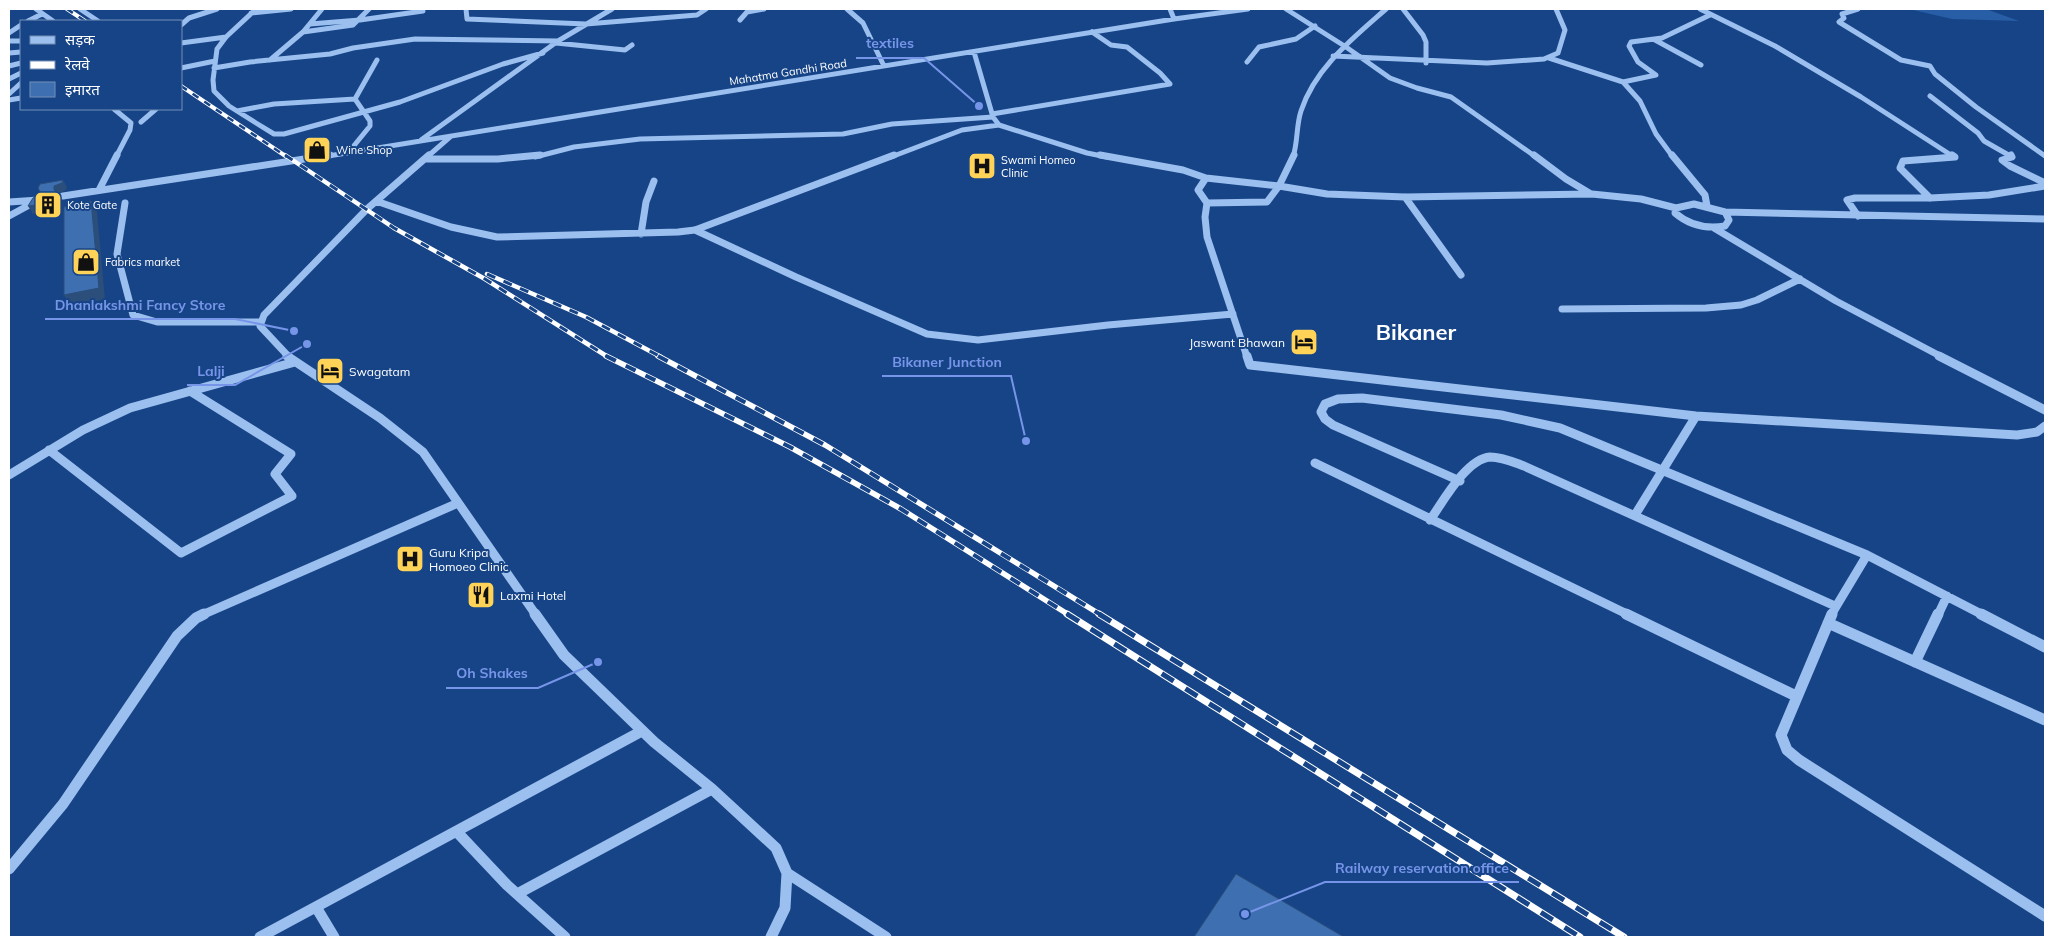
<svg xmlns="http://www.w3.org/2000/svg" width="2054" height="946" font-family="Mulish,'Noto Sans Devanagari',sans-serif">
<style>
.green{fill:#285ea5}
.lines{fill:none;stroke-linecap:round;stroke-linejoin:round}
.minor-far3{stroke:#9bbfee;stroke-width:5}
.minor-far2{stroke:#9bbfee;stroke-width:7}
.minor-far1{stroke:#9bbfee;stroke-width:9}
.minor{stroke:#9bbfee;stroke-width:11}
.rail-far3-casing{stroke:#fff;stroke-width:4}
.rail-far2-casing{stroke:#fff;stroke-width:4.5}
.rail-far1-casing{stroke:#fff;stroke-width:5.5}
.rail-casing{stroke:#fff;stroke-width:7}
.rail-far3{stroke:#164487;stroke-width:2.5;stroke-dasharray:7;stroke-linecap:butt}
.rail-far2{stroke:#164487;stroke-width:3;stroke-dasharray:9;stroke-linecap:butt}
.rail-far1{stroke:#164487;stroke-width:4;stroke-dasharray:11;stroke-linecap:butt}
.rail{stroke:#164487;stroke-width:5;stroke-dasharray:14;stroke-linecap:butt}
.shaded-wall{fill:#2b4e7b}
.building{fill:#3e6fb0;stroke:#2b4e7b}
.labels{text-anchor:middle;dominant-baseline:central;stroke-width:4;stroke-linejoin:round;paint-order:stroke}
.far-street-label{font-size:11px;fill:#fff;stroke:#164487}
.far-poi-label{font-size:11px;fill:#fff;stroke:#164487;text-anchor:start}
.poi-label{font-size:12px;fill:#fff;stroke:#164487;text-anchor:start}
.town-label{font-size:22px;font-weight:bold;fill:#fff;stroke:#164487}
.leader{fill:none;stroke:#7795e8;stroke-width:2}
.callout-dot{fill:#7795e8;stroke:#164487;stroke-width:2}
.callout-label{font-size:14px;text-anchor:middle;font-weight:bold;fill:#7795e8;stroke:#164487;stroke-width:4;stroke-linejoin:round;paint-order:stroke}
</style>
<rect width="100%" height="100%" fill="#164487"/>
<!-- green -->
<path class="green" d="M1909 9H1986L2019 21 1952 19Z"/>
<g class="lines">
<!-- minor-far3 -->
<path class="minor-far3" d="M36 9 53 21
M80 9 98 21
M256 9 226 37 217 49 213 80 214 91 229 106 256 123 274 134H284L400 102 503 64 543 53
M466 9 467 19 586 24 697 15 706 9
M847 9 863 23 884 66
M1170 9 1174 19
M1286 9 1346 47 1390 78 1417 88 1451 97 1536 157
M1403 9 1423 35 1426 42V63
M1700 9 1775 46 1861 97 1954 157
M1858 9 1842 14 1844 18 1839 22 1901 60 1930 66 1935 74 1976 107 2045 156
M251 13 291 9
M740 20 747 12 764 9
M28 21 42 14
M310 24 360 20 423 11
M181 25 189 18 217 9
M303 32 353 25 369 9
M9 33 21 25
M1655 40 1701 65
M9 41H21
M181 43 226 37
M556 43 625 50 632 45
M974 52 993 117 999 125 1087 153 1107 157
M9 53 21 52
M1333 56 1487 63 1544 59 1558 53 1565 30 1556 9
M1549 58 1623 82 1640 101 1656 134 1673 157
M270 60 303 32 322 9
M1247 62 1259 47 1296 39 1315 26
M9 66 21 63
M181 68 215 61
M214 68 250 62 330 54 353 48 415 39 558 41
M9 79 21 73
M1623 82 1656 75 1638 62 1629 46 1631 42 1662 38 1710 15
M9 94 21 83
M1930 96 1978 133 1984 141 2012 157
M9 100 21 98
M114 109 131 123 130 130 116 157
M237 111 274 104 355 99
M992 114 1170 84 1160 73 1127 47 1111 45 1092 32
M141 122 156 109
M421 140 558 41 612 9
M348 153 370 126V121L355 99 377 60
M322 157 1174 19 1248 9
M427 157 450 137
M535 157 574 147 640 139 843 134 892 124 993 117
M891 157 962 130 999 125
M1293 157C1298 142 1296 126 1301 111 1315 68 1353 38 1386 9"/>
<!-- minor-far2 -->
<path class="minor-far2" d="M1100 155 1183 170 1206 178
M1294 155 1279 186 1327 194 1405 197 1592 194 1641 199 1676 208
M1534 155 1566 179 1591 194
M1672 155 1705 195 1707 206
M2011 155 2012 157 2002 160 2010 166 2045 183
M425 159H498L540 155
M1206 178 1279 186 1267 202 1207 203 1198 190Z
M99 190 117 155
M63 196 330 155
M1405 197 1461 275
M1930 198 1900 168 1903 161 1955 157 1952 155
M376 201 451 227 497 237 678 232 695 230 894 155
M9 202 39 200
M125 203 117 254 133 315 157 322H260
M1207 203 1205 217 1207 237 1247 357
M1694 204 1725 212 1729 220 1725 226C1707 229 1689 225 1675 213L1676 208Z
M1725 212 2045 219
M9 216 33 203
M1858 216 1847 200 1855 198H1930L1989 195 2045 186
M1714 228 1836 301 1942 357
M695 230 796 277 927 334 978 340 1108 325 1233 314
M641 234 646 202 654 181
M1562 309 1706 308 1741 305 1757 300 1800 279
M289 357 260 326 264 315 367 209 429 155"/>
<!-- minor-far1 -->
<path class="minor-far1" d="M287 356 380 418 423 452 536 615
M1247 356 1250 365 1696 416 2017 435 2037 432 2045 426
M1939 356 2045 410
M49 450 181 553 292 496 275 474 291 454 190 391
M1315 463 1629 615
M9 475 83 430 130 408 295 362
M1460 481 1333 425 1325 419 1321 412 1325 404 1338 399 1362 398 1501 415 1560 428 1867 555 1983 615
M1635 515 1696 416
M1430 520C1443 502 1466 459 1490 457 1502 457 1513 462 1524 466L1835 606
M202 615 458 503
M1831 615 1867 555
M1938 615 1947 596"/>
<!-- minor -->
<path class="minor" d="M535 614 564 655 654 742 712 789 776 848 787 873 785 908 771 937
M1626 614 1796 696
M1832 614 1781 735 1787 750 1799 760 2045 916
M1981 614 2045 647
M1828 623 2045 720
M1915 662 1938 614
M457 832 507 885 565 937
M9 869 63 804 177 636 196 618 204 614
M787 873 886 937
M517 894 712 789
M316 907 334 937
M260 937 642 731"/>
<defs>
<path id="rail-far3" d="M67 9 85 21
M181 86 287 157"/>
<path id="rail-far2" d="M285 155 394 228 485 279 608 357
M487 274 586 317 661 357"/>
<path id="rail-far1" d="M606 356 790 447 901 509 1069 615
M658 356 825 445 1101 615"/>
<path id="rail" d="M1067 614 1580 937
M1099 614 1624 937"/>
</defs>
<!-- rail-far3 casing -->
<use href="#rail-far3" class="rail-far3-casing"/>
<!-- rail-far2 casing -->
<use href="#rail-far2" class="rail-far2-casing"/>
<!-- rail-far1 casing -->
<use href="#rail-far1" class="rail-far1-casing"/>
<!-- rail casing -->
<use href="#rail" class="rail-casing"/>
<!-- rail-far3 -->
<use href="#rail-far3" class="rail-far3"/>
<!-- rail-far2 -->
<use href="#rail-far2" class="rail-far2"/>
<!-- rail-far1 -->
<use href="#rail-far1" class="rail-far1"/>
<!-- rail -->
<use href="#rail" class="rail"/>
</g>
<!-- shaded-wall -->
<path class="shaded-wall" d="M63 180 67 187 66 190 58 194V196L61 201 56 210 33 214 28 206 54 190V186Z
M91 201 97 212 105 299 71 307 64 295Z"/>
<!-- building -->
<path class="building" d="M63 180 62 183 54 186V190L57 193 52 203 28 206 33 198 39 195 40 192 38 188 40 184Z
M91 201 99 288 64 295V207Z
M1236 874 1344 937H1194Z"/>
<!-- icons -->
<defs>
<symbol id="shop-square" viewBox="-11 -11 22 22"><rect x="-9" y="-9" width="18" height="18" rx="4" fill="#ffd258" stroke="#164487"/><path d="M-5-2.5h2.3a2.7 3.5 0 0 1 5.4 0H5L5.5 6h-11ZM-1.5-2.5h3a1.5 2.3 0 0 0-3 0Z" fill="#111"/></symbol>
<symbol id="hospital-square" viewBox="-11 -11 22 22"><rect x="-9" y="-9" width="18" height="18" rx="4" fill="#ffd258" stroke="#164487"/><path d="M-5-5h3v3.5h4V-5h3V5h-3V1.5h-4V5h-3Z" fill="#111"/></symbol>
<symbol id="building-square" viewBox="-11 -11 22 22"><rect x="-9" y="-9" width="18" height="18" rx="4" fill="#ffd258" stroke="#164487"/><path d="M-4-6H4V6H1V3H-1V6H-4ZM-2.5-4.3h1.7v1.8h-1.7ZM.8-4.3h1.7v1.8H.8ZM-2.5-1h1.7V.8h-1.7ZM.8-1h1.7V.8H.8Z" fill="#111"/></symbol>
<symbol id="hotel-square" viewBox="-11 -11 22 22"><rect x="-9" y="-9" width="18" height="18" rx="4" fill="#ffd258" stroke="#164487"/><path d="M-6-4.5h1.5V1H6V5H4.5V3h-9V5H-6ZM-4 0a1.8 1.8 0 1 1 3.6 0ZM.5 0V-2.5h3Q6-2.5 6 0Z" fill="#111"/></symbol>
<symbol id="restaurant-square" viewBox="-11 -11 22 22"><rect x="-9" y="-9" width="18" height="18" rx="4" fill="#ffd258" stroke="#164487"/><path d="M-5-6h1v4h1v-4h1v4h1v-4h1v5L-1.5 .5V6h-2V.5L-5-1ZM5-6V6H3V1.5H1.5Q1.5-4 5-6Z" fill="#111"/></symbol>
</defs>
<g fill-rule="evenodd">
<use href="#shop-square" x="301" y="134" width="32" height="32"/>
<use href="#hospital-square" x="966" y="150" width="32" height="32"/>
<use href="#building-square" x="32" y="189" width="32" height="32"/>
<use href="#shop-square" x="70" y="246" width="32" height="32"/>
<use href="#hotel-square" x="1288" y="326" width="32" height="32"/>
<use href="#hotel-square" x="314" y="355" width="32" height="32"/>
<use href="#hospital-square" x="394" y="543" width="32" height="32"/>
<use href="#restaurant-square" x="465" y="579" width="32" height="32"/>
</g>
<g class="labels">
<!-- far-street labels -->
<g class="far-street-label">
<text transform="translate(788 72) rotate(-9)">Mahatma Gandhi Road</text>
</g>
<!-- far-poi labels -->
<g class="far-poi-label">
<text x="336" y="150">Wine Shop</text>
<text x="1001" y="160">Swami Homeo<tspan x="1001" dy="13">Clinic</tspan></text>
<text x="67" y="205">Kote Gate</text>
<text x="105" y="262">Fabrics market</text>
</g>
<!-- poi labels -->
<g class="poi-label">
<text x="1285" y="342" text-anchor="end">Jaswant Bhawan</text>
<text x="349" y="371">Swagatam</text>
<text x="429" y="552">Guru Kripa<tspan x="429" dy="14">Homoeo Clinic</tspan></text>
<text x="500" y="595">Laxmi Hotel</text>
</g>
<!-- town labels -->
<g class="town-label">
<text x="1416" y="332">Bikaner</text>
</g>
</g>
<!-- callouts -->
<path class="leader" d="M979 106L924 58H856M294 331L235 319H45M1026 441L1011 376H882M307 344L235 385H187M598 662L538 688H446M1245 914L1325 882H1519"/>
<g class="callout-dot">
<circle cx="979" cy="106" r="5"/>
<circle cx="294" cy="331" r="5"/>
<circle cx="1026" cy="441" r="5"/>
<circle cx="307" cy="344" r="5"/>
<circle cx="598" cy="662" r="5"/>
<circle cx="1245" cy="914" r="5"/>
</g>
<g class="callout-label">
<text x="890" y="48">textiles</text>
<text x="140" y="310">Dhanlakshmi Fancy Store</text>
<text x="947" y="367">Bikaner Junction</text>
<text x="211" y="376">Lalji</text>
<text x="492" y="678">Oh Shakes</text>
<text x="1422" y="873">Railway reservation office</text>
</g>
<!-- border -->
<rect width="2054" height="946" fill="none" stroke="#ffffff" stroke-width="20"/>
<!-- legend -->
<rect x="20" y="20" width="162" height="90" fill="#164487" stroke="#738fb7"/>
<rect x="30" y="36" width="25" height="8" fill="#9bbfee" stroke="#738fb7"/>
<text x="65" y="45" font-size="15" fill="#ffffff">सड़क</text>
<rect x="30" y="61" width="25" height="8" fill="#ffffff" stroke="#738fb7"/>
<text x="65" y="70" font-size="15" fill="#ffffff">रेलवे</text>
<rect x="30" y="82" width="25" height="15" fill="#3e6fb0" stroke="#738fb7"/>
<text x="65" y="95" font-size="15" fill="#ffffff">इमारत</text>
</svg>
